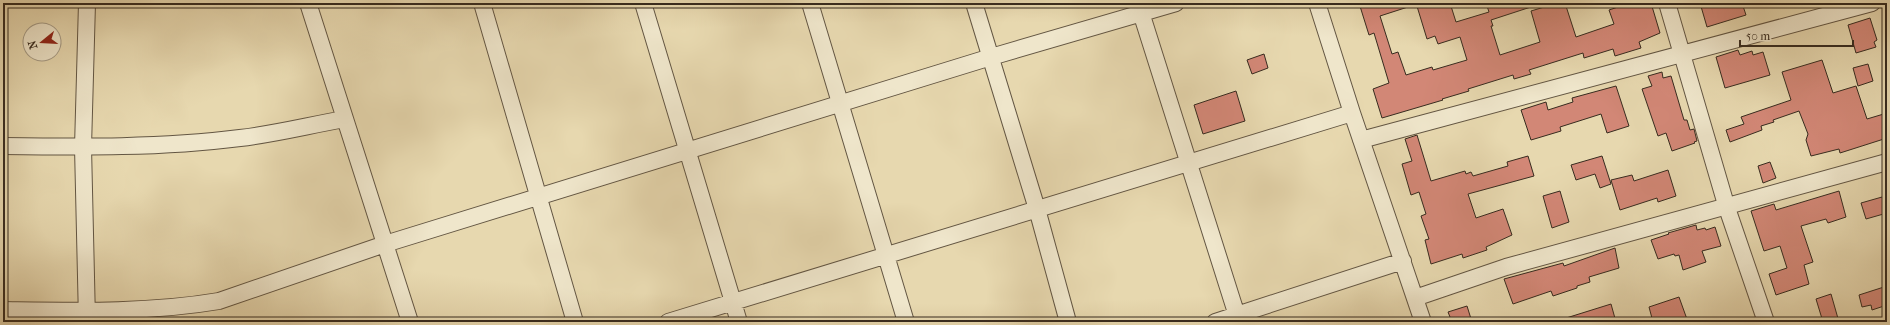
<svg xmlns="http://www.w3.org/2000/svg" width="1890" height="325" font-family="'IM FELL French Canon',serif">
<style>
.building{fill:#d28776;stroke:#372b1f}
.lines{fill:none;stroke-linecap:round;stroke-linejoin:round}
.minor-casing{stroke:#635643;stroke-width:18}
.minor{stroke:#efe6cb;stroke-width:16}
</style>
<rect width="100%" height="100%" fill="#e7d8af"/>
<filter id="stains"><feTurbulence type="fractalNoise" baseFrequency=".005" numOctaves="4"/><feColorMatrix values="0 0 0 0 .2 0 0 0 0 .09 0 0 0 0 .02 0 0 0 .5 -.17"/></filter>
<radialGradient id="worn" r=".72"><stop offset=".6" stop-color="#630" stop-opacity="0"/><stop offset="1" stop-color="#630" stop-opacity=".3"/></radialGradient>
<!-- building -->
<path class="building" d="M1359 3H1411V6L1380 16 1392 54 1398 52 1406 75 1432 67 1433 70 1467 60 1460 37 1438 44 1435 36 1427 39 1416 3H1450L1456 22 1489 12 1486 3H1537V5L1491 20 1493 26H1491L1500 55 1540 42 1531 11 1551 5 1550 3H1565L1576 37 1614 24 1609 10 1630 3H1651L1660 33 1639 42 1641 48 1615 56 1613 49 1584 58 1583 53 1529 70 1531 74 1514 79 1513 75 1468 89 1469 91 1442 99 1443 100 1382 118 1373 89 1389 83 1374 33 1369 35Z
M1700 3H1742L1746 15 1707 27Z
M1870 18 1877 40 1874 42 1876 47 1856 53 1848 25Z
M1738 50 1740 55 1752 51 1753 55 1763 52 1770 75 1725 88 1716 57Z
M1264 54 1268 68 1252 74 1247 60Z
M1822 60 1833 93 1856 86 1867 119 1887 113V138L1840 153 1839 149 1811 156 1806 140 1808 134 1799 111 1773 120 1774 122 1761 126 1762 130 1730 142 1726 130 1744 124 1741 117 1791 100 1782 72Z
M1868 64 1873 81 1858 86 1853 68Z
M1662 72 1663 78 1671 76 1684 120H1687L1690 130 1694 129 1697 141 1694 142 1695 143 1672 151 1666 133 1658 136 1642 89 1652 86 1648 76Z
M1616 86 1629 126 1607 133 1601 114 1560 127 1561 131 1531 140 1521 110 1546 102 1548 110 1573 102 1572 98Z
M1236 91 1245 121 1203 134 1194 105Z
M1417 135 1431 181 1465 171 1466 174 1471 172 1473 176 1508 166 1507 162 1528 156 1534 176 1468 194 1476 218 1503 209 1512 235 1486 247 1487 250 1463 258 1462 254 1431 264 1425 240 1429 239 1421 216 1426 214 1419 192 1411 195 1402 164 1412 161 1405 139Z
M1602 156 1611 184 1600 188 1595 174 1576 180 1571 165Z
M1770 162 1776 178 1763 183 1758 166Z
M1668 170 1676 196 1658 202 1657 198 1620 210 1611 180 1632 175 1634 181Z
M1560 191 1569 222 1552 228 1543 196Z
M1839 191 1846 217 1828 223 1826 219 1801 226 1813 262 1804 265 1809 284 1776 295 1769 274 1787 268 1780 246 1764 251 1751 211 1774 204 1776 210Z
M1882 197 1887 213 1866 219 1861 203Z
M1696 225 1697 230 1705 228 1706 230 1715 227 1721 246 1702 251 1706 262 1683 270 1679 255 1675 256 1674 254 1658 259 1651 240 1669 234 1668 233Z
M1615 248 1619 268 1589 277 1590 282 1577 286V288L1553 296 1551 291 1513 304 1504 279 1563 263 1564 266Z
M1887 286V305L1872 310 1871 305 1862 307 1859 295Z
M1831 294 1839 322H1823L1816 299Z
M1679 297 1688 322H1653L1649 307Z
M1611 304 1616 322H1563V319Z
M1467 306 1472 322H1452L1448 312Z"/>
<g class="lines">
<defs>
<path id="minor" d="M308 3 410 322
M482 3 575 322
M643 3 739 322
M810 3 906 322
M974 3 1037 209 1068 322
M1138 3 1239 322
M1317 3 1352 113 1423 322
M1667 3 1727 208 1766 322
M1361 140 1872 3
M3 146C82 147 162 148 240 138 275 134 310 125 345 119
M1415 298 1506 267 1887 162
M3 310C75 311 148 313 219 301L385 244 991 57 1176 3
M87 320 83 147 87 3
M668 322 1352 113
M1215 322 1403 261"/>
</defs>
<!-- minor casing -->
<use href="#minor" class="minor-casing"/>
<!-- minor -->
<use href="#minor" class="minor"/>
</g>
<!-- margin -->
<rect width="1890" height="325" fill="none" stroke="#e7d8af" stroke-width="16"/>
<rect x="4" y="4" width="1882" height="317" fill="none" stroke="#372b1f" stroke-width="2"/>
<rect x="8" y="8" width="1874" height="309" fill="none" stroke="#372b1f"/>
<!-- north arrow -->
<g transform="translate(42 42) rotate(252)"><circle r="19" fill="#efe6cb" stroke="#a59b86"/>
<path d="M0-3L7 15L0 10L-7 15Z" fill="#8f2418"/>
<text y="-6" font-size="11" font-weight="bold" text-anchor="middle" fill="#372b1f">N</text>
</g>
<!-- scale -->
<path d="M1740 40v6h113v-6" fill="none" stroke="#372b1f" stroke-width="2"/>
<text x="1746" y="40" font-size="12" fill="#372b1f" stroke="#efe6cb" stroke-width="3" paint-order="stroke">50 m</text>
<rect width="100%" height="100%" filter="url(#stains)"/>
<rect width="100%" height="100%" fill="url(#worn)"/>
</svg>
